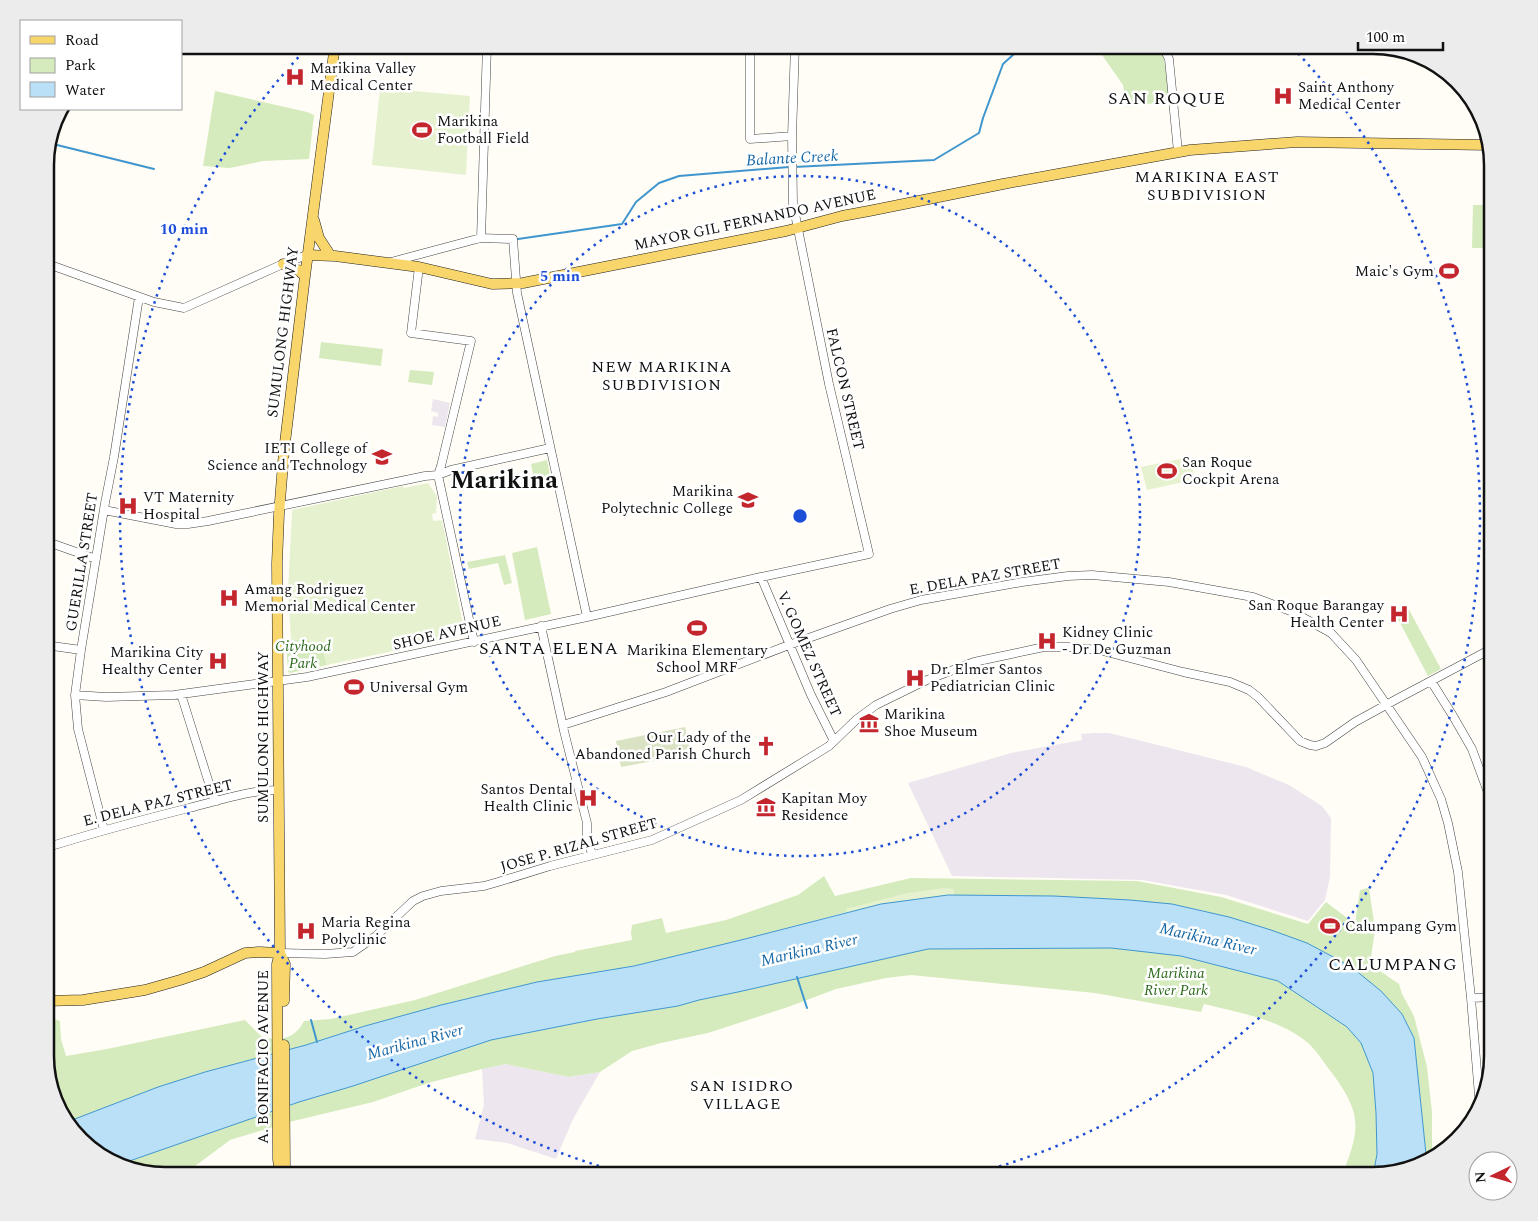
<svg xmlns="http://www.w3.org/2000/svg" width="1538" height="1221" font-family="Spectral,serif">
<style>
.industrial{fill:#eee6ef}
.green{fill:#d5ebbd}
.cemetery{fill:#d9e3c4}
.pitch{fill:#e6f2cf}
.water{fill:#b9e0f7;stroke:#3f96cf}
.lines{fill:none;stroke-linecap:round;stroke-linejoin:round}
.stream{stroke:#3f96cf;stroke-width:2}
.minor-casing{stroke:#444;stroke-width:9}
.major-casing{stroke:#222;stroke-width:11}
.minor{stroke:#fff;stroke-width:8}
.major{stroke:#f9d66b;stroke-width:10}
.ring{fill:none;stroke:#1d4ed8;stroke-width:2.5;stroke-dasharray:2.5 5}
.labels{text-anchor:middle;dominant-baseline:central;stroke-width:5;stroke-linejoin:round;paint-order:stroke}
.poi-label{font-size:15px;fill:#111;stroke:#fff;text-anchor:start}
.street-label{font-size:15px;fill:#111;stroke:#fff}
.park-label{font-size:15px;font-style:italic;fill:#2f6b1f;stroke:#fff}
.water-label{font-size:16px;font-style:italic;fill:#1768a6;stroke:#fff}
.neighbourhood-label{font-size:16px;letter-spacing:1px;fill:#111;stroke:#fff}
.quarter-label{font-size:18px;letter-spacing:1px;fill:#111;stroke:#fff}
.town-label{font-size:25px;font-weight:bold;fill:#111;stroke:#fff}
.rim{fill:none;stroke:#111;stroke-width:2.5}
.centre{fill:#1d4ed8;stroke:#fff;stroke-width:2.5}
.ring-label{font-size:15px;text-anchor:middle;font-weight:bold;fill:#1d4ed8;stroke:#fff;stroke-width:5;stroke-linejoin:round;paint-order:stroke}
</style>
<rect width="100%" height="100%" fill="#fffdf5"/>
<!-- industrial -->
<path class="industrial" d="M433 399 450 403 445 427 432 425 433 416 438 417V413L431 411Z
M1095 733H1109L1142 741 1246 767 1289 785 1322 806 1331 818 1330 877 1325 900 1308 921 1226 895 1142 880 952 876 908 783 1011 753 1082 740 1081 734Z
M506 1064 569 1077 600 1072 573 1119 556 1159 507 1143 475 1139 484 1105 482 1069Z"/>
<!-- green -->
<path class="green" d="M1095 45H1156L1164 59 1170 101 1126 107 1123 85Z
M215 91 307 112 314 115 309 159 263 161 230 168 203 166Z
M1473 205H1493V248H1472Z
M321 342 383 349 381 366 319 358Z
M410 370 434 372 432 385 408 382Z
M547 460 552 485 536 489 531 464Z
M537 547 551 614 525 620 512 553Z
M505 555 512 583 504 585 498 563 469 569 467 562Z
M1407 606 1441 669 1428 676 1398 619 1406 614 1403 609Z
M302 639C321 641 323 648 327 665L290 673 288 672 286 640Z
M824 876 835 896 911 878 1137 881 1221 897 1308 924 1326 902 1355 924 1360 890 1369 888 1375 929 1371 958 1377 969 1399 984 1402 994 1414 1016 1427 1067 1432 1112V1159L1425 1164 1426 1154 1414 1038 1402 1014 1381 991 1354 969 1339 960 1307 943 1229 917 1196 909 1130 900 1009 895H948L843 913 745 939 634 966 542 981 452 1002 365 1026 306 1045 205 1072 158 1087 67 1122 58 1109 45 1063V1029L51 1018 60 1021 61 1039 66 1056 107 1049 245 1020 263 1038C282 1040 295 1039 304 1021L331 1019 415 1000 555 956 575 952V951L632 940 631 933 632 925 662 918 666 933 726 920 798 895Z
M1111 948 1181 956 1278 981 1347 1027 1361 1043 1373 1073 1376 1113 1377 1154 1373 1176H1342C1360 1129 1363 1115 1332 1073 1324 1063 1317 1051 1308 1043 1280 1019 1239 1013 1204 1004L1201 1012 1095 993 911 975 886 978 836 989 791 1006 708 1033 661 1043 632 1051 600 1072 569 1077 506 1064 482 1069 428 1083 373 1102 289 1122 230 1140 191 1169 187 1176C165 1176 137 1176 118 1165L299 1102 353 1086 491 1040 597 1019 678 1006 699 1000 738 992 928 949Z"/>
<!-- cemetery -->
<path class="cemetery" d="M685 727 691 754 621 767 616 741Z"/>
<!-- pitch -->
<path class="pitch" d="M380 88 470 96 466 175 372 165Z
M1190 457 1194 475 1192 476 1193 480 1147 490 1141 467Z
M428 483 437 496 436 513 432 514 433 521 442 520 463 624 453 626 455 638 327 665C322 641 315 638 291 640L288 593 292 510 403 486 404 488Z
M944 888 954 889V897L847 921 846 909 907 893Z"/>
<!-- water -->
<path class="water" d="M948 895 1054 896 1130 900 1172 904 1229 917 1271 930 1307 943 1339 960 1354 969 1381 991 1402 1014 1414 1038 1426 1154 1425 1164 1373 1176 1377 1154 1376 1113 1373 1073 1361 1043 1347 1027 1278 981 1181 956 1111 948 928 949 738 992 699 1000 678 1006 597 1019 491 1040 353 1086 299 1102 118 1165 86 1146 67 1122 158 1087 205 1072 306 1045 365 1026 441 1005 537 982 634 966 745 939 881 904Z"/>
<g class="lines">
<!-- stream -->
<path class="stream" d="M49 143 154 169
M794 167 934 160 979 133 983 118 1003 64 1024 45
M518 239 622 224 636 202 659 183 679 176 789 167
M797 977 807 1008
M311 1020 317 1042"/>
<defs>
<path id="minor" d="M750 45V139L792 136
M1162 45 1169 59 1178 152
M481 238 487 45
M391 262 473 240 481 238 513 239 517 293 587 617
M45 263 154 302 184 308 283 264 307 255
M419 267 411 333 471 341 441 466 438 475 474 642
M104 510 176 524H188L208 521 425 476 438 475 451 470 550 448
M45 541 96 559
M761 577 811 695 834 741
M541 626 564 731 587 823V835L592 855
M45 645 81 650
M1431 681 1453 716 1472 749 1493 806
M181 694 213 796 217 801
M75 695 106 697 174 695 307 677 587 617 761 577 869 554 829 384 793 204 792 136 795 45
M563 725 666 692 789 645 890 609 921 600 1022 582 1068 576 1092 575 1169 582 1253 597 1293 612 1331 633 1356 660 1422 757 1441 799 1448 823 1458 872 1471 998 1480 1108
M104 830 78 729 75 695 81 650 105 503 114 457 139 297
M45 848C93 833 141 820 189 808 218 801 249 790 279 790
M280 953 325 954 353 952 376 936 413 901 423 896 441 891 484 886 498 882 550 866 652 840 741 800 829 746 857 719 876 705 927 680 974 662 1044 647H1068L1099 650 1183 672 1230 682 1249 690 1258 697 1300 741 1310 745 1316 746 1325 743 1355 722 1395 700 1493 648
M1471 998 1493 997"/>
<path id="major" d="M314 220 319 238 330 255
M307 255 335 256 419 267 492 284 523 283 786 231 842 216 869 211 1003 184 1190 150 1297 142 1488 145
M283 264 298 270 305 276
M280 953 285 964 284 1001
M45 1001 83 1000 145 990 180 980 204 972 245 953 259 952 280 953
M283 1175 285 1169 284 1045
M280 1176 278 1159 277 964 280 953 277 563 279 514 284 451 305 276 335 45"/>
</defs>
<!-- minor casing -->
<use href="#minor" class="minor-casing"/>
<!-- major casing -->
<use href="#major" class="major-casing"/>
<!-- minor -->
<use href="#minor" class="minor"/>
<!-- major -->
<use href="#major" class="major"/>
</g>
<!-- distance rings -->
<g class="ring">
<circle cx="800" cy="516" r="340"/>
<path d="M635 1176A680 680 0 0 1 307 48M1293 48A680 680 0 0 1 965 1176"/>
</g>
<!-- icons -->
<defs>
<symbol id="hospital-bare" viewBox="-9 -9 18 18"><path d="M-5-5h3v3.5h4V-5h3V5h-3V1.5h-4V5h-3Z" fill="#c4262e" stroke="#fff" stroke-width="2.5" paint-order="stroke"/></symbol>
<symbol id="stadium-bare" viewBox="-9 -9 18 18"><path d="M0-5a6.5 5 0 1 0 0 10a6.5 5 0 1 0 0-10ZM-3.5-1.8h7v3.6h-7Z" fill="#c4262e" stroke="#fff" stroke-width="2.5" paint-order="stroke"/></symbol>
<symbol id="university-bare" viewBox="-9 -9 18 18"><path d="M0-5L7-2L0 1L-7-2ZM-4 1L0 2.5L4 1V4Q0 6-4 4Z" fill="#c4262e" stroke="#fff" stroke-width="2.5" paint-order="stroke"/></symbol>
<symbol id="museum-bare" viewBox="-9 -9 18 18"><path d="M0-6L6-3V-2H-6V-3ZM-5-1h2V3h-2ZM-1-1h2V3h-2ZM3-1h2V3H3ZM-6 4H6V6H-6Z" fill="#c4262e" stroke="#fff" stroke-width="2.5" paint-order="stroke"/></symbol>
<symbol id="church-bare" viewBox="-9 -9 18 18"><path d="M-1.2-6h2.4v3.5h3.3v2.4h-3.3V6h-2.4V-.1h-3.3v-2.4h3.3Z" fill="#c4262e" stroke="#fff" stroke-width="2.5" paint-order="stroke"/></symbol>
</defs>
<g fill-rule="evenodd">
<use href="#hospital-bare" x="281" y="63" width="28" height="28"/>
<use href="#hospital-bare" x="1269" y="82" width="28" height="28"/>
<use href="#stadium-bare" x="408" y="116" width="28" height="28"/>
<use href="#stadium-bare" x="1435" y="257" width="28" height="28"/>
<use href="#university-bare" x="368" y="443" width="28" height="28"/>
<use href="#stadium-bare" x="1153" y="457" width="28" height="28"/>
<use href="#university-bare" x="734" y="486" width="28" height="28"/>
<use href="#hospital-bare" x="114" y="492" width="28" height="28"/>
<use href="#hospital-bare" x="215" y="584" width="28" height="28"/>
<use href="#hospital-bare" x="1385" y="600" width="28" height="28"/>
<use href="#stadium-bare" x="683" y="614" width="28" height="28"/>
<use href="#hospital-bare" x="1033" y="627" width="28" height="28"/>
<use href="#hospital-bare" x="204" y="647" width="28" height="28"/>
<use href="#hospital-bare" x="901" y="664" width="28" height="28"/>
<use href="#stadium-bare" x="340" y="673" width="28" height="28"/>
<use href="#museum-bare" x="855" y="709" width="28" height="28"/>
<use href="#church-bare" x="752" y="732" width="28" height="28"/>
<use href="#hospital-bare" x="574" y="784" width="28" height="28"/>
<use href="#museum-bare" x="752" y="793" width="28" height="28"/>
<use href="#stadium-bare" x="1316" y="912" width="28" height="28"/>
<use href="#hospital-bare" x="292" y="917" width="28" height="28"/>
</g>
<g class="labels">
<!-- poi labels -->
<g class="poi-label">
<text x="310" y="68">Marikina Valley<tspan x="310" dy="17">Medical Center</tspan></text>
<text x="1298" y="87">Saint Anthony<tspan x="1298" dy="17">Medical Center</tspan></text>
<text x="437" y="121">Marikina<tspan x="437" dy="17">Football Field</tspan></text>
<text x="1434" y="271" text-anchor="end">Maic's Gym</text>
<text x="367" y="448" text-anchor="end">IETI College of<tspan x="367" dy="17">Science and Technology</tspan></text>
<text x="1182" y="462">San Roque<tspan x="1182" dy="17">Cockpit Arena</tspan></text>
<text x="733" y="491" text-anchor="end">Marikina<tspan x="733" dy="17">Polytechnic College</tspan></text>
<text x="143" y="497">VT Maternity<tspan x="143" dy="17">Hospital</tspan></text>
<text x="244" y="589">Amang Rodriguez<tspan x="244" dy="17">Memorial Medical Center</tspan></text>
<text x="1384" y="605" text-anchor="end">San Roque Barangay<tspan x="1384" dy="17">Health Center</tspan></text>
<text x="1062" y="632">Kidney Clinic<tspan x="1062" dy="17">- Dr De Guzman</tspan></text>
<text x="697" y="650" text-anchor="middle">Marikina Elementary<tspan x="697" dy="17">School MRF</tspan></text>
<text x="203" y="652" text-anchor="end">Marikina City<tspan x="203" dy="17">Healthy Center</tspan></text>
<text x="930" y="669">Dr. Elmer Santos<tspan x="930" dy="17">Pediatrician Clinic</tspan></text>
<text x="369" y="687">Universal Gym</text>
<text x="884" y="714">Marikina<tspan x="884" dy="17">Shoe Museum</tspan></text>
<text x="751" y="737" text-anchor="end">Our Lady of the<tspan x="751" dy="17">Abandoned Parish Church</tspan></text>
<text x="573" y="789" text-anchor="end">Santos Dental<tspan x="573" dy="17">Health Clinic</tspan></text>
<text x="781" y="798">Kapitan Moy<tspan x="781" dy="17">Residence</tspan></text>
<text x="321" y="922">Maria Regina<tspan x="321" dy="17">Polyclinic</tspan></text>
<text x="1345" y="926">Calumpang Gym</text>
</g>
<!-- street labels -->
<g class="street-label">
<text transform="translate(755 220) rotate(-12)">MAYOR GIL FERNANDO AVENUE</text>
<text transform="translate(283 332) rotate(-83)">SUMULONG HIGHWAY</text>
<text transform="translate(845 389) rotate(77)">FALCON STREET</text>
<text transform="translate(82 562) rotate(-81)">GUERILLA STREET</text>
<text transform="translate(985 577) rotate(-10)">E. DELA PAZ STREET</text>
<text transform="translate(447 633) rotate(-13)">SHOE AVENUE</text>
<text transform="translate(809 654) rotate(66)">V. GOMEZ STREET</text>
<text transform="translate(263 737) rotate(-90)">SUMULONG HIGHWAY</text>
<text transform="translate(158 803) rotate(-14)">E. DELA PAZ STREET</text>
<text transform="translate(579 845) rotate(-16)">JOSE P. RIZAL STREET</text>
<text transform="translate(263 1057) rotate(-90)">A. BONIFACIO AVENUE</text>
</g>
<!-- park labels -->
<g class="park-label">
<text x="303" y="646">Cityhood<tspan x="303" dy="17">Park</tspan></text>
<text x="1176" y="973">Marikina<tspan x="1176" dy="17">River Park</tspan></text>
</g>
<!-- water labels -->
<g class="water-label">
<text transform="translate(792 158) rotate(-3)">Balante Creek</text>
<text transform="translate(1208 939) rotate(13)">Marikina River</text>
<text transform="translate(809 950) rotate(-13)">Marikina River</text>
<text transform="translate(415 1042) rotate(-15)">Marikina River</text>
</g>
<!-- neighbourhood labels -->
<g class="neighbourhood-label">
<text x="1207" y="177">MARIKINA EAST<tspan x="1207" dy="18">SUBDIVISION</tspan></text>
<text x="662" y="367">NEW MARIKINA<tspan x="662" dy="18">SUBDIVISION</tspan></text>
<text x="742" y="1086">SAN ISIDRO<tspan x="742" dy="18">VILLAGE</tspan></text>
</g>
<!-- quarter labels -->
<g class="quarter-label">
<text x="1167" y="98">SAN ROQUE</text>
<text x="549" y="648">SANTA ELENA</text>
<text x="1393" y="964">CALUMPANG</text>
</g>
<!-- town labels -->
<g class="town-label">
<text x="504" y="481">Marikina</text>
</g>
</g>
<!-- crop -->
<path d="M0 0H1538V1221H0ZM165 54H1373A111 111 0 0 1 1484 165V1056A111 111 0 0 1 1373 1167H165A111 111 0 0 1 54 1056V165A111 111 0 0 1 165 54Z" fill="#ececec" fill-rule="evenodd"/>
<path class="rim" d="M165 54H1373A111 111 0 0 1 1484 165V1056A111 111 0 0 1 1373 1167H165A111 111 0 0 1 54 1056V165A111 111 0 0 1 165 54Z"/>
<circle cx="800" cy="516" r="8" class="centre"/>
<g class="ring-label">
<text x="184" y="234">10 min</text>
<text x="560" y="281">5 min</text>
</g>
<!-- legend -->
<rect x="20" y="20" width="162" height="90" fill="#ffffff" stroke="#a0a0a0"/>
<rect x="30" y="36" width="25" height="8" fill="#f9d66b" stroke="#a0a0a0"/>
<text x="65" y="45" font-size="15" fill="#111111">Road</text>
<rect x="30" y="58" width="25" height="15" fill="#d5ebbd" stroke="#a0a0a0"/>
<text x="65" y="70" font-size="15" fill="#111111">Park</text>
<rect x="30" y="82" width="25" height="15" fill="#b9e0f7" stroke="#a0a0a0"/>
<text x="65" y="95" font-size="15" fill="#111111">Water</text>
<!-- north arrow -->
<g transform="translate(1493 1176) rotate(265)"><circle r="24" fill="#ffffff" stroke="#a0a0a0"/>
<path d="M0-4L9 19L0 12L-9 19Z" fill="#c4262e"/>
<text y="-8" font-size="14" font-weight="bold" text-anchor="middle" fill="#111111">N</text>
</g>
<!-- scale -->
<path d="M1358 42v8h85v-8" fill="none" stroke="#111111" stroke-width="2.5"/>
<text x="1366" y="42" font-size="15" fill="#111111" stroke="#ffffff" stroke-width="4" paint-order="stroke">100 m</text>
</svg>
